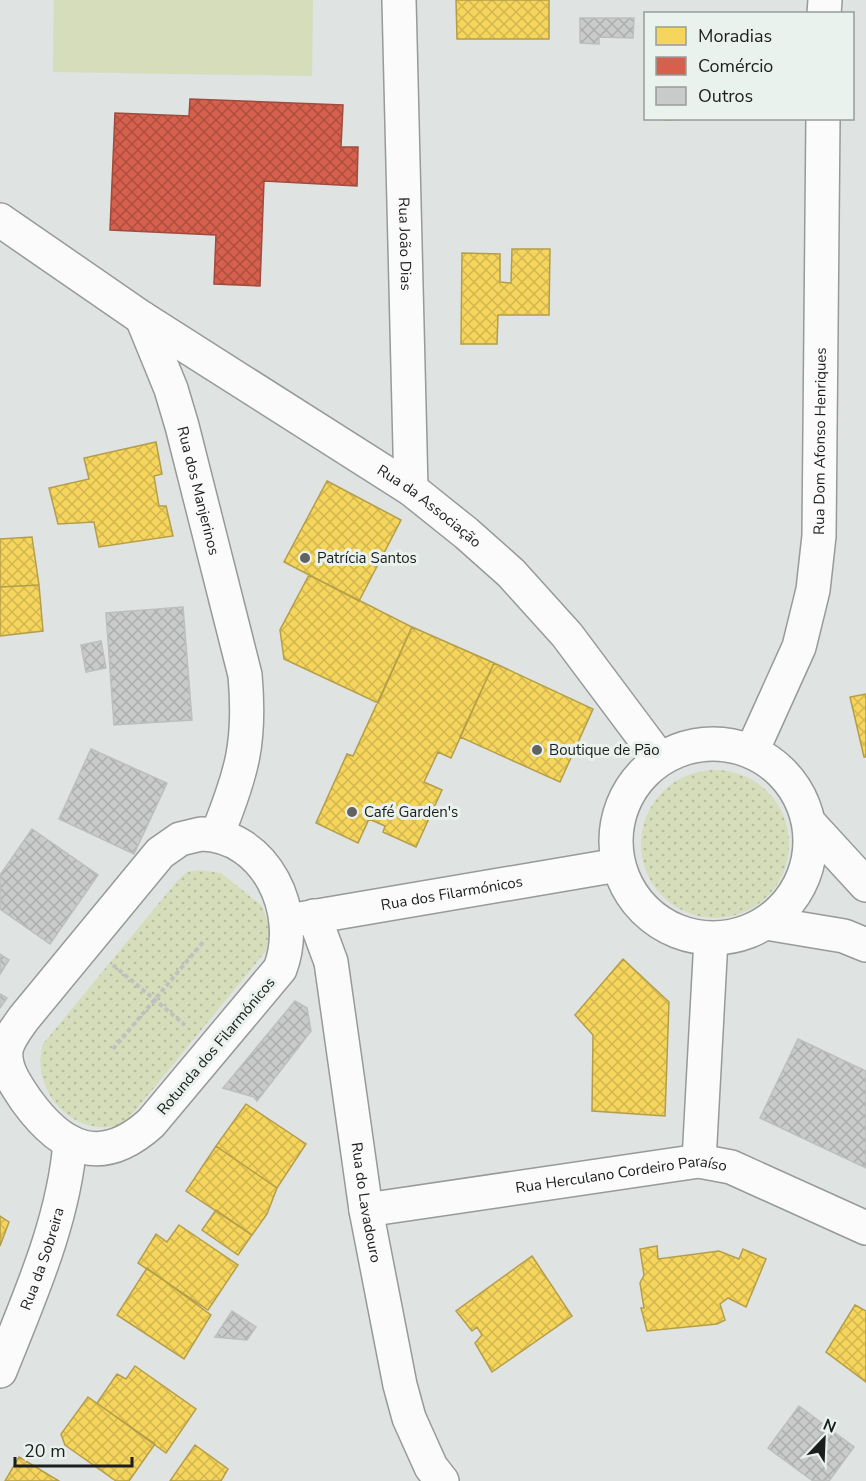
<svg xmlns="http://www.w3.org/2000/svg" width="866" height="1481" font-family="'Nunito Sans',sans-serif">
<style>
.grass{fill:url(#grass-dots)}
.park{fill:#d5ddbb}
.homes{fill:url(#homes-cross-hatch);stroke:#b49e49;stroke-width:1.5}
.shops{fill:url(#shops-cross-hatch);stroke:#9e4c3f;stroke-width:1.5}
.building{fill:url(#building-cross-hatch);stroke:#bcbfbd;stroke-width:1.5}
.lines{fill:none;stroke-linecap:round;stroke-linejoin:round}
.minor-casing{stroke:#979a98;stroke-width:36}
.path{stroke:#bfc1bf;stroke-width:4;stroke-dasharray:4.5 3;stroke-linecap:butt}
.minor{stroke:#fafbfa;stroke-width:33}
.poi-dot{fill:#606362;stroke:#eaf2ee;stroke-width:2}
.labels{text-anchor:middle;dominant-baseline:central;stroke-width:6;stroke-linejoin:round;paint-order:stroke}
.street-label{font-size:15px;fill:#1b1e1d;stroke:#eaf2ee}
.poi-label{font-size:15px;fill:#1b1e1d;stroke:#eaf2ee;text-anchor:start}
</style>
<defs>
<pattern id="grass-dots" width="8" height="8" patternUnits="userSpaceOnUse" patternTransform="scale(1.5)"><rect width="8" height="8" fill="#d5ddbb"/><path d="M2 2h.1M6 6h.1" fill="none" stroke="#b6bda0" stroke-width="1.8" stroke-linecap="round"/></pattern>
<pattern id="homes-cross-hatch" width="8" height="8" patternUnits="userSpaceOnUse" patternTransform="scale(1.5)"><rect width="8" height="8" fill="#f6d55c"/><path d="M0 0l8 8M0 8l8-8" fill="none" stroke="#d2b650"/></pattern>
<pattern id="shops-cross-hatch" width="8" height="8" patternUnits="userSpaceOnUse" patternTransform="scale(1.5)"><rect width="8" height="8" fill="#d6604d"/><path d="M0 0l8 8M0 8l8-8" fill="none" stroke="#ad4f3f"/></pattern>
<pattern id="building-cross-hatch" width="8" height="8" patternUnits="userSpaceOnUse" patternTransform="scale(1.5)"><rect width="8" height="8" fill="#c9cbca"/><path d="M0 0l8 8M0 8l8-8" fill="none" stroke="#acaead"/></pattern>
</defs>
<rect width="100%" height="100%" fill="#dfe3e1"/>
<!-- grass -->
<path class="grass" d="M641 844a74 74 0 1 1 148 0a74 74 0 1 1-148 0Z
M199 870 221 873 262 906 270 929 266 951 125 1123C76 1142 29 1092 43 1044L178 880 187 872Z"/>
<!-- park -->
<path class="park" d="M54 0H313L312 76 53 72Z"/>
<!-- homes -->
<path class="homes" d="M456 0H549V39H457Z
M664 118H720L664 120Z
M512 249H550L549 315H498L497 344H461L462 253 500 254V282L511 283Z
M156 442 162 474 154 476 159 506H166L173 536 99 547 94 522 58 524 49 488 89 479 84 458Z
M327 481 401 520 359 601 284 562Z
M32 537 39 585 0 587V539Z
M309 575 412 627 378 703 284 659 280 630Z
M39 585 43 631 0 636V587Z
M412 627 494 663 451 758 438 752 424 782 442 790 416 847 383 832 385 826 369 819 358 843 316 823 347 754 353 756Z
M494 663 593 709 560 782 460 737Z
M866 694V757H864L850 697Z
M623 959 669 1002 665 1116 592 1111 593 1035 575 1015Z
M246 1104 306 1144 277 1188 216 1146Z
M216 1146 277 1188 267 1214 252 1235 186 1191Z
M216 1210 252 1235 238 1255 202 1230Z
M0 1216 9 1222 0 1246Z
M179 1225 238 1265 208 1310 138 1263 156 1234 167 1242Z
M657 1246 658 1259 719 1251 739 1259 743 1249 766 1259 746 1307 728 1298 720 1304 725 1320 717 1324 647 1331 641 1308H644L640 1283 644 1275 640 1249Z
M532 1256 572 1316 492 1372 475 1343 482 1335 477 1327 472 1331 456 1311Z
M147 1268 211 1315 184 1359 117 1315Z
M855 1305 866 1311V1382L826 1352Z
M135 1366 196 1409 166 1453 97 1403 117 1374 126 1379Z
M88 1397 155 1444 129 1481H116L65 1445 61 1434Z
M195 1445 228 1469 221 1481H170Z
M19 1457 59 1481H5Z"/>
<!-- shops -->
<path class="shops" d="M190 99 343 105 341 147H358L357 186 264 181 260 286 214 284 216 235 110 230 115 113 189 116Z"/>
<!-- building -->
<path class="building" d="M580 18H634L633 38 599 37V44L580 43Z
M183 607 192 720 114 725 106 613Z
M101 641 106 668 86 672 81 645Z
M91 749 167 783 134 854 59 819Z
M32 829 98 875 50 944 0 909V875Z
M0 954 9 960 0 974Z
M0 994 7 998 0 1008Z
M295 1001 307 1008 311 1031 257 1101 254 1097 223 1088Z
M798 1039 866 1071V1168L760 1118Z
M232 1311 256 1327 247 1340 215 1337Z
M799 1406 854 1447 829 1481H813L768 1448Z"/>
<g class="lines">
<defs>
<g id="minor">
<path id="s1" d="M399 0 411 489"/>
<path d="M824 14 825 0"/>
<path id="s2" d="M0 220 142 318 411 489 466 533 511 573 567 635 659 758"/>
<path id="s3" d="M142 318 171 389 182 426 245 675C251 742 242 773 217 835"/>
<circle cx="713" cy="841" r="97"/>
<path id="s4" d="M752 751 799 647 813 590 819 536 823 118"/>
<path d="M809 823 866 885"/>
<path d="M201 834C266 835 302 912 280 969L151 1123C101 1168 62 1150 26 1100 16 1085 4 1069 6 1050 8 1039 17 1028 24 1018L160 853 180 839Z"/>
<path id="s5" d="M314 916 331 962 366 1210 400 1385 409 1418 431 1467 442 1481"/>
<path id="s6" d="M294 920 618 865"/>
<path d="M766 923 844 936 866 945"/>
<path d="M699 1161 711 939"/>
<path id="s7" d="M366 1210 699 1161 731 1167 866 1228"/>
<path id="s8" d="M0 1371C29 1298 64 1221 70 1142"/>
</g>
</defs>
<!-- minor casing -->
<use href="#minor" class="minor-casing"/>
<!-- path -->
<path class="path" d="M113 965 185 1025
M113 1049 204 941"/>
<!-- minor -->
<use href="#minor" class="minor"/>
</g>
<!-- markers -->
<g class="poi-dot">
<circle cx="305" cy="558" r="6"/>
<circle cx="537" cy="750" r="6"/>
<circle cx="352" cy="812" r="6"/>
</g>
<g class="labels">
<!-- street labels -->
<g class="street-label">
<text stroke="none"><textPath href="#s1" startOffset="244">Rua João Dias</textPath></text>
<text stroke="none"><textPath href="#s4" startOffset="322">Rua Dom Afonso Henriques</textPath></text>
<text stroke="none"><textPath href="#s3" startOffset="182">Rua dos Manjerinos</textPath></text>
<text stroke="none"><textPath href="#s2" startOffset="516">Rua da Associação</textPath></text>
<text stroke="none"><textPath href="#s6" startOffset="160">Rua dos Filarmónicos</textPath></text>
<text transform="translate(216 1046) rotate(-50)">Rotunda dos Filarmónicos</text>
<text stroke="none"><textPath href="#s7" startOffset="258">Rua Herculano Cordeiro Paraíso</textPath></text>
<text stroke="none"><textPath href="#s5" startOffset="292">Rua do Lavadouro</textPath></text>
<text stroke="none"><textPath href="#s8" startOffset="120">Rua da Sobreira</textPath></text>
</g>
<!-- poi labels -->
<g class="poi-label">
<text x="317" y="558">Patrícia Santos</text>
<text x="549" y="750">Boutique de Pão</text>
<text x="364" y="812">Café Garden's</text>
</g>
</g>
<!-- legend -->
<rect x="644" y="12" width="210" height="108" fill="#eaf2ee" stroke="#979d9a" stroke-width="1.5"/>
<rect x="656" y="27" width="30" height="18" fill="#f6d55c" stroke="#979d9a" stroke-width="1.5"/>
<text x="698" y="42" font-size="18" fill="#1b1e1d">Moradias</text>
<rect x="656" y="57" width="30" height="18" fill="#d6604d" stroke="#979d9a" stroke-width="1.5"/>
<text x="698" y="72" font-size="18" fill="#1b1e1d">Comércio</text>
<rect x="656" y="87" width="30" height="18" fill="#c9cbca" stroke="#979d9a" stroke-width="1.5"/>
<text x="698" y="102" font-size="18" fill="#1b1e1d">Outros</text>
<!-- north arrow -->
<g transform="translate(824 1439) rotate(23)" stroke="#eaf2ee" stroke-width="4.5" paint-order="stroke">
<path d="M0-4.5L10 22L0 15L-10 22Z" fill="#1b1e1d"/>
<text y="-9" font-size="16" font-weight="bold" text-anchor="middle" fill="#1b1e1d">N</text>
</g>
<!-- scale -->
<path d="M15 1457v9h117v-9" fill="none" stroke="#1b1e1d" stroke-width="3"/>
<text x="24" y="1457" font-size="18" fill="#1b1e1d" stroke="#eaf2ee" stroke-width="4.5" paint-order="stroke">20 m</text>
</svg>
